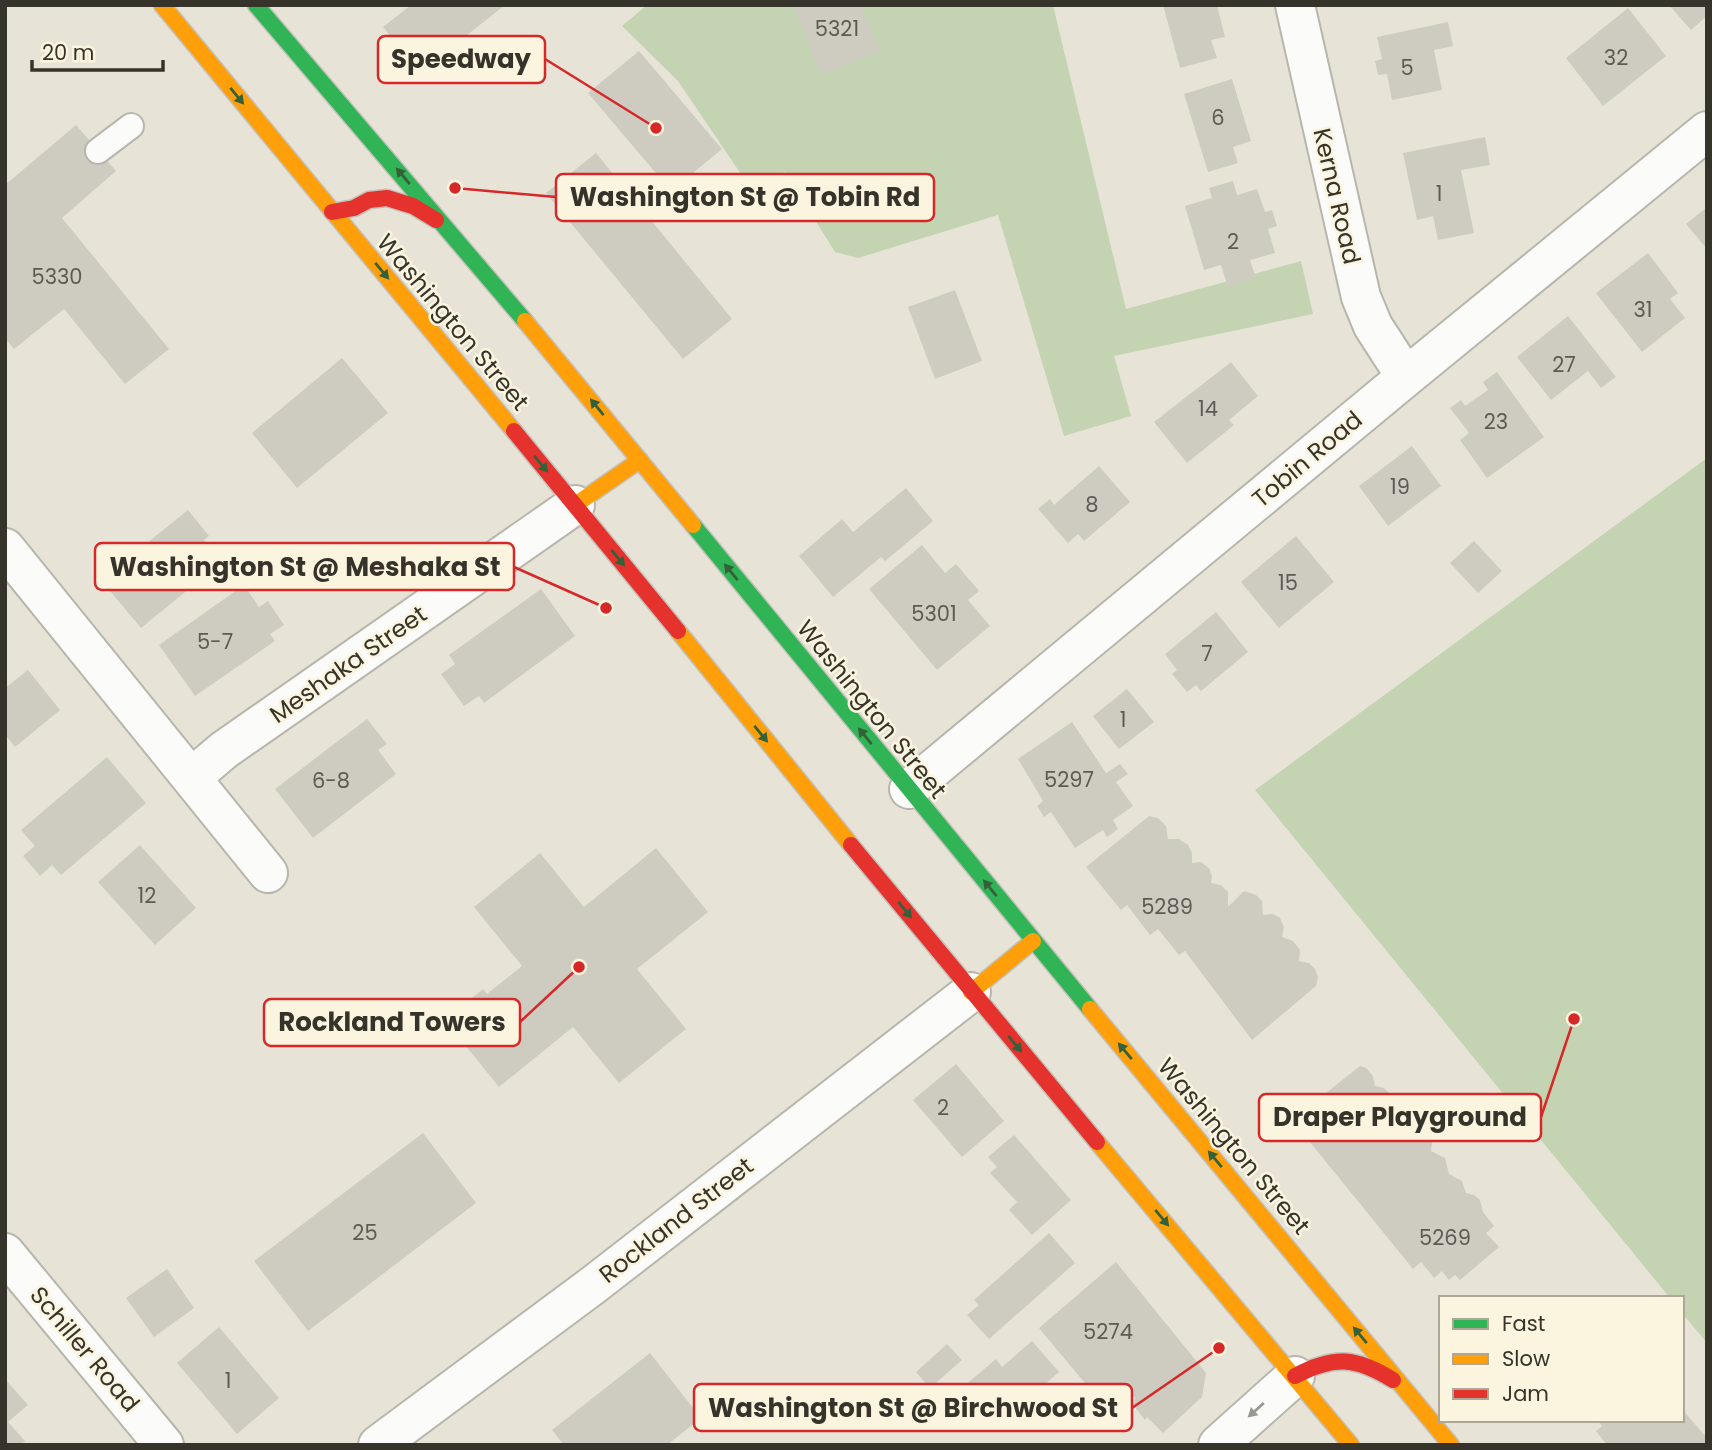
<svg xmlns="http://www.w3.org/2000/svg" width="1712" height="1450" font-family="Poppins,sans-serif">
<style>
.green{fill:#c4d4b2}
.building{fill:#cecbc1}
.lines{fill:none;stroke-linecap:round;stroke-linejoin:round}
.lane-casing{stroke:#b8b6ac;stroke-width:28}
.street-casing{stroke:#b8b6ac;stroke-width:42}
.fast-casing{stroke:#c3c1bb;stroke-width:19}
.slow-casing{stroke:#c3c1bb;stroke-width:19}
.jam-casing{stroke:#c3c1bb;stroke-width:19}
.lane{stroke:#fbfbf9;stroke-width:24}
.street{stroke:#fbfbf9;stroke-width:38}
.fast{stroke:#30b455;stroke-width:16}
.slow{stroke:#ff9f0a;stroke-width:16}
.jam{stroke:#e5322d;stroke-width:16}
.oneway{fill:#34603a}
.oneway2{fill:#989792}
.labels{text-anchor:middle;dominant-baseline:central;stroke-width:5;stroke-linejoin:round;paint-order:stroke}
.number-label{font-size:21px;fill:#5e5a52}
.street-label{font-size:24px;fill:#36332b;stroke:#fbf4de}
.leader{fill:none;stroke:#d62828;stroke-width:2.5}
.callout-dot{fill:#d62828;stroke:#fbf4de;stroke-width:2.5}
.callout{fill:#fbf4de;stroke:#d62828;stroke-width:2.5}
.callout-label{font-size:26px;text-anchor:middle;font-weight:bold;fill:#36332b}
</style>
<rect width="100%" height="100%" fill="#e7e4d7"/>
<!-- green -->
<path class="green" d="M647 5H1053L1126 309 1301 261 1313 314 1114 356 1131 416 1064 436 998 215 858 258 835 252 785 172 760 181 747 183 678 81 622 26Z
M1707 458V1343L1682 1313V1298H1670L1255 790Z"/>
<!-- building -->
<path class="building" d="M411 5H505L452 47 457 54 434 73 411 44 402 51 383 27Z
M793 5H861L880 51 821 75Z
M1163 5H1217L1225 37 1211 40 1217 58 1180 68Z
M1669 5H1707V16L1691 30Z
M1628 8 1666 56 1603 106 1566 58Z
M1448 22 1453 46 1434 50 1442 90 1392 100 1387 74 1378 75 1375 61 1382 59 1377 37Z
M639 51 722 149 671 191 588 93Z
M1232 79 1251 141 1233 147 1238 163 1208 172 1184 94Z
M76 125 116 171 62 218 169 349 125 384 64 309 14 349 5 338V185Z
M1485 137 1490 165 1461 170 1474 233 1438 240 1433 216 1417 220 1403 153Z
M596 153 732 319 683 359 546 193Z
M1233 181 1237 195 1257 189 1265 212 1272 210 1277 226 1268 229 1275 253 1250 260 1256 278 1228 287 1221 265 1204 270 1185 206 1212 198 1209 188Z
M1707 207V249L1686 224Z
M1648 253 1678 293 1670 299 1685 318 1642 352 1596 293Z
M955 290 982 361 935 379 908 307Z
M1568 316 1616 377 1601 388 1588 371 1551 400 1517 357Z
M342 358 388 413 297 488 252 433Z
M1231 362 1258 396 1229 420 1234 425 1187 463 1154 422Z
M1497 372 1544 437 1487 478 1460 440 1469 433 1450 408 1461 400 1465 406 1488 390 1483 382Z
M1412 446 1441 486 1388 526 1359 486Z
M1099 466 1130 502 1084 541 1078 534 1068 543 1038 509 1050 499 1054 505Z
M906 488 933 521 885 561 881 557 833 597 799 556 842 519 853 532Z
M188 510 209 536 204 540 222 562 141 628 101 580Z
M1296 536 1334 582 1279 628 1241 582Z
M1474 541 1502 571 1478 593 1450 563Z
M922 545 945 573 956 564 979 591 968 600 990 626 937 670 869 589Z
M244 585 259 607 268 601 284 625 270 634 275 641 195 696 159 645Z
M541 589 575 636 484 703 479 696 464 706 441 674 455 664 449 655Z
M1216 612 1248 652 1201 691 1196 685 1187 692 1172 674 1177 670 1165 654Z
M28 670 60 710 15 747 5 734V688Z
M1127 689 1154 722 1119 749 1093 716Z
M367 719 387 744 378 750 396 774 313 838 275 789Z
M1072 722 1106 773 1120 764 1128 774 1116 782 1133 806 1113 820 1118 829 1107 837 1103 830 1075 848 1051 812 1044 817 1037 806 1043 801 1018 759Z
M107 757 146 803 61 875 52 865 40 876 23 856 35 846 21 830Z
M1149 816 1158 818 1166 826 1168 839H1179L1188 845 1192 853V863L1201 862 1209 868 1212 876 1211 883 1221 885 1228 892V907L1244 891 1256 895 1262 901 1263 915 1273 914 1280 918 1284 927 1282 937 1293 941 1300 950 1299 961 1309 963 1315 969 1318 977 1316 986 1252 1040 1185 951 1179 955 1158 929 1150 935 1127 905 1121 910 1086 867Z
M140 845 196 908 155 945 98 882Z
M656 848 708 912 637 969 686 1029 619 1083 573 1027 499 1087 445 1020 483 989 487 994 522 966 474 907 540 853 584 907Z
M956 1064 1004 1121 962 1157 913 1100Z
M1360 1066 1366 1068 1373 1076 1375 1086 1384 1088 1390 1094 1394 1108 1405 1111 1410 1117 1412 1126 1421 1128 1428 1134 1432 1142 1431 1151 1445 1158 1449 1174 1462 1181 1466 1193 1474 1195 1480 1200 1483 1212 1494 1226 1486 1233 1499 1247 1460 1280 1455 1275 1449 1280 1442 1271 1434 1278 1421 1262 1413 1269 1292 1120Z
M423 1133 476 1203 308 1331 254 1261Z
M1014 1135 1071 1200 1032 1235 1009 1210 1017 1202 990 1173 997 1167 988 1157Z
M1049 1233 1075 1263 989 1339 967 1315 979 1305 974 1300Z
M1116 1262 1206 1373 1202 1397 1163 1433 1147 1417 1145 1420 1133 1405 1135 1398 1125 1386 1104 1406 1039 1328Z
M167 1269 194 1308 154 1337 126 1298Z
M219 1327 279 1398 237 1434 177 1363Z
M1032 1341 1059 1372 1033 1395 1025 1386 983 1424 956 1393 996 1359 1002 1367Z
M947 1344 962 1360 930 1388 916 1372Z
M650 1353 701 1418 667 1445H564L552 1430Z
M5 1379 28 1405 8 1422 25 1441 20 1445H5Z
M1682 1409 1707 1438V1445H1607L1596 1431 1602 1426 1597 1420H1682Z"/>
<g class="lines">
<defs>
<path id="lane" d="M98 151 131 126"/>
<path id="street" d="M1295 5 1361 297 1373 326 1406 377
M5 548 268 873
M191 778 224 750 575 505
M909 789 1406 377 1707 131
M5 1253 164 1445
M378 1445 592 1286 971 992
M1218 1445 1295 1376"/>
<path id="fast" d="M256 5 525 321
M693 525 1090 1009"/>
<path id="slow" d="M162 5 514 431
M525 321 693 525
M575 505 640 460
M678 631 851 845
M971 992 1033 941
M1090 1009 1451 1445
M1097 1142 1351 1445"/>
<path id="jam" d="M332 212 354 208 369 200 387 198 413 206 436 220
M514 431 678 631
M851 845 1097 1142
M1295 1376C1334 1355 1356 1357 1393 1380"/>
</defs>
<!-- lane casing -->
<use href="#lane" class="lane-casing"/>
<!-- street casing -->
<use href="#street" class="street-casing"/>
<!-- fast casing -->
<use href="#fast" class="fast-casing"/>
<!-- slow casing -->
<use href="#slow" class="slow-casing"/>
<!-- jam casing -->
<use href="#jam" class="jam-casing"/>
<!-- lane -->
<use href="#lane" class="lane"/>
<!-- street -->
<use href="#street" class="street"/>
<!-- fast -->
<use href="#fast" class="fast"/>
<!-- slow -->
<use href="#slow" class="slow"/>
<!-- jam -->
<use href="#jam" class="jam"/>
</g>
<!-- one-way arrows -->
<defs><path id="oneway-solid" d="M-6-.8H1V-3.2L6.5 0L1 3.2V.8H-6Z" transform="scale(1.75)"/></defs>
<g class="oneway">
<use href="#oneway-solid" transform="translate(237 96) rotate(51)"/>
<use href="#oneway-solid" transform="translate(403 176) rotate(-130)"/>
<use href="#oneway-solid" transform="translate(382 271) rotate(50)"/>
<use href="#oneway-solid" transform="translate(597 407) rotate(-129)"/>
<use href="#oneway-solid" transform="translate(541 464) rotate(50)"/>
<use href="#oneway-solid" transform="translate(618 558) rotate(51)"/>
<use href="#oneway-solid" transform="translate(731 572) rotate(-129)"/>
<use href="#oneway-solid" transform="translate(761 734) rotate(51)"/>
<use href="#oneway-solid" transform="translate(865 736) rotate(-129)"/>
<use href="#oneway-solid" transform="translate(990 888) rotate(-129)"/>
<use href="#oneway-solid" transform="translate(905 910) rotate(51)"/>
<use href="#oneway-solid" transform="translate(1015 1044) rotate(50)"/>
<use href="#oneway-solid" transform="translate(1125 1051) rotate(-130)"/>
<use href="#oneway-solid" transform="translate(1215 1159) rotate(-130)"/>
<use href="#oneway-solid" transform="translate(1162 1218) rotate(50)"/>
<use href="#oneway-solid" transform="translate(1360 1335) rotate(-130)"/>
</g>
<use class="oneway2" href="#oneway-solid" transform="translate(1256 1410) rotate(138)"/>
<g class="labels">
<!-- number labels -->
<g class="number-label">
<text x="837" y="28">5321</text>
<text x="1616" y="57">32</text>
<text x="1407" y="67">5</text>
<text x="1218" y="117">6</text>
<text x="1439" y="193">1</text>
<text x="1233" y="241">2</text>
<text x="57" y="276">5330</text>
<text x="1643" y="309">31</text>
<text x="1564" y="364">27</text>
<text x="1208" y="408">14</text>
<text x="1496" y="421">23</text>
<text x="1400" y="486">19</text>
<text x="1092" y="504">8</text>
<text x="1288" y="582">15</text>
<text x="934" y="613">5301</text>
<text x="215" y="641">5-7</text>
<text x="1207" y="653">7</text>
<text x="1123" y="719">1</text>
<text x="1069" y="779">5297</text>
<text x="331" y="780">6-8</text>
<text x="147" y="895">12</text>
<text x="1167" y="906">5289</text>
<text x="943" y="1107">2</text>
<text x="365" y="1232">25</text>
<text x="1445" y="1237">5269</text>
<text x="1108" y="1331">5274</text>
<text x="228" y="1380">1</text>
</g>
<!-- street labels -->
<g class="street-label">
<text transform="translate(1337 196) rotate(77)">Kerna Road</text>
<text transform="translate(453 322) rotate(50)">Washington Street</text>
<text transform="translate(1307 459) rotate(-40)">Tobin Road</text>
<text transform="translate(348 664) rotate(-35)">Meshaka Street</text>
<text transform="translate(872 709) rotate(51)">Washington Street</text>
<text transform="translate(1234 1146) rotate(50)">Washington Street</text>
<text transform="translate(676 1220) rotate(-38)">Rockland Street</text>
<text transform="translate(85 1349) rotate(50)">Schiller Road</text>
</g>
</g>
<!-- callouts -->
<path class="leader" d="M656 128L545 59M455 188L556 197M606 608L514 567M579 967L520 1022M1574 1019L1541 1117M1219 1348L1132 1408"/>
<g class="callout-dot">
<circle cx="656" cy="128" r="7"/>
<circle cx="455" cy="188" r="7"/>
<circle cx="606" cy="608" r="7"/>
<circle cx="579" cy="967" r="7"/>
<circle cx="1574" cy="1019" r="7"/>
<circle cx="1219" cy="1348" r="7"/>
</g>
<g class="callout">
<rect x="378" y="36" width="167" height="47" rx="7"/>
<rect x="556" y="174" width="378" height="47" rx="7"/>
<rect x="95" y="543" width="419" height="47" rx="7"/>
<rect x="264" y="999" width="256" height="47" rx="7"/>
<rect x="1259" y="1094" width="282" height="47" rx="7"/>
<rect x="694" y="1384" width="438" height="47" rx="7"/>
</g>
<g class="callout-label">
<text x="461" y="68">Speedway</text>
<text x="745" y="206">Washington St @ Tobin Rd</text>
<text x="305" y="576">Washington St @ Meshaka St</text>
<text x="392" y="1031">Rockland Towers</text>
<text x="1400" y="1126">Draper Playground</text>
<text x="913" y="1417">Washington St @ Birchwood St</text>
</g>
<!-- border -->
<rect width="1712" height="1450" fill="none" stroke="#36332b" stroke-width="14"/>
<!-- legend -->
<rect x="1439" y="1296" width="245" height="126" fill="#fbf4de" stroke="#aca796" stroke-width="2"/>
<rect x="1453" y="1319" width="35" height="10" fill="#30b455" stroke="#aca796" stroke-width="2"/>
<text x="1502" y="1331" font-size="21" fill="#36332b">Fast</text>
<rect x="1453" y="1354" width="35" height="10" fill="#ff9f0a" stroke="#aca796" stroke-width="2"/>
<text x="1502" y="1366" font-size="21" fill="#36332b">Slow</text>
<rect x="1453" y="1389" width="35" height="10" fill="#e5322d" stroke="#aca796" stroke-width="2"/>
<text x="1502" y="1401" font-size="21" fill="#36332b">Jam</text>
<!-- scale -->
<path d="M32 60v10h131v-10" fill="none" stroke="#36332b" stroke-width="3.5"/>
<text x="42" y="60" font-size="21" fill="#36332b" stroke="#fbf4de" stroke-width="5" paint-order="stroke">20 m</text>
</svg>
